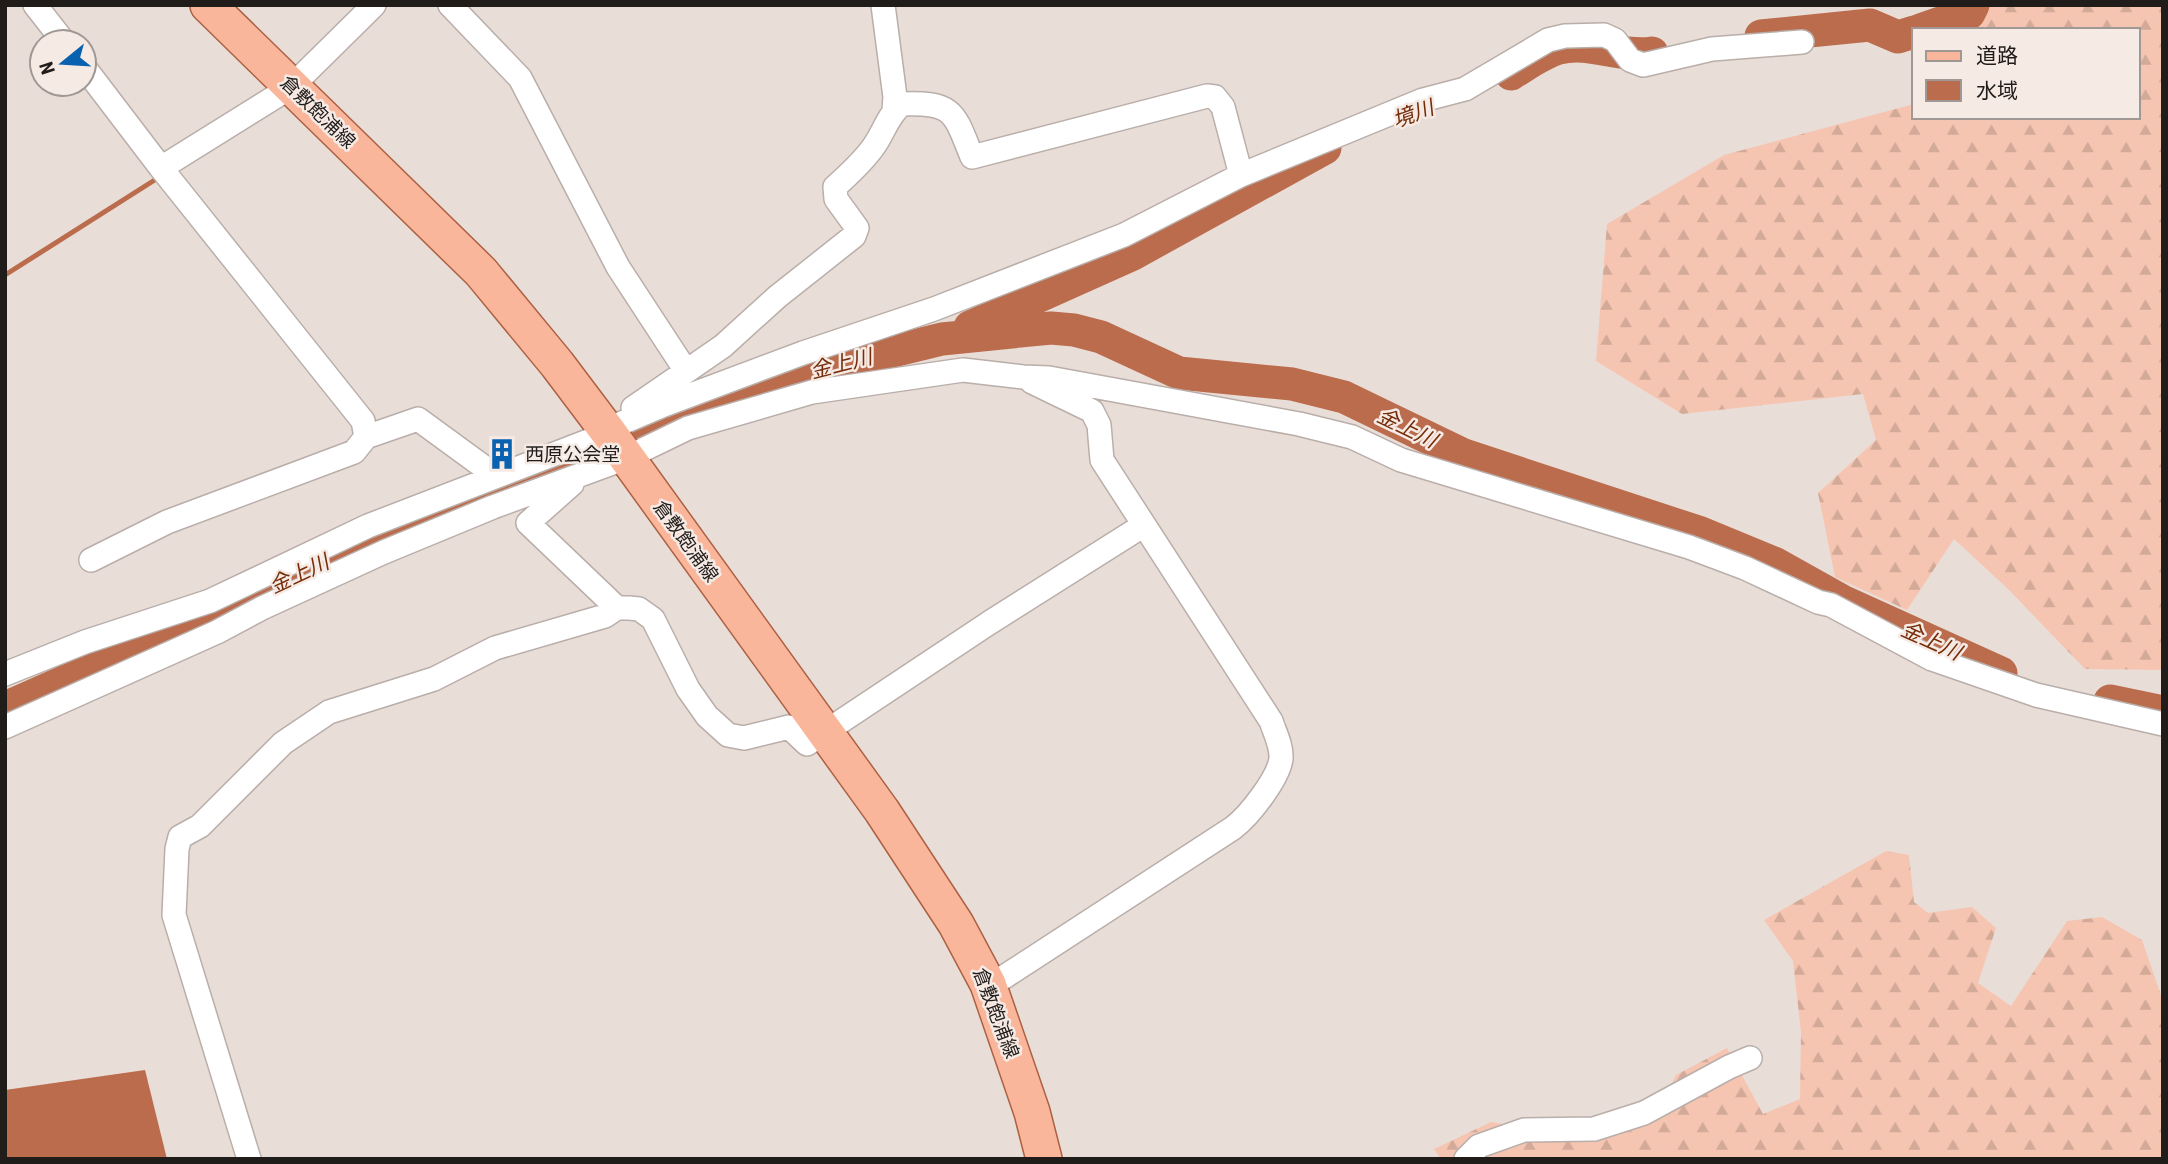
<svg xmlns="http://www.w3.org/2000/svg" width="2168" height="1164" font-family="'Roboto Condensed','Noto Sans JP',sans-serif">
<style>
.forest{fill:url(#forest-firs)}
.water{fill:#bb6c4d}
.lines{fill:none;stroke-linecap:round;stroke-linejoin:round}
.stream{stroke:#bb6c4d;stroke-width:5}
.river{stroke:#bb6c4d;stroke-width:33}
.minor-casing{stroke:#b9aea9;stroke-width:26}
.primary-casing{stroke:#ac6143;stroke-width:38}
.minor{stroke:#fff;stroke-width:23}
.primary{stroke:#fab69b;stroke-width:35}
.labels{text-anchor:middle;dominant-baseline:central;stroke-width:5;stroke-linejoin:round;paint-order:stroke}
.street-label{font-size:19px;fill:#201c1a;stroke:#f6eae5}
.poi-label{font-size:19px;fill:#201c1a;stroke:#f6eae5;text-anchor:start}
.water-label{font-size:21px;font-style:italic;fill:#752c08;stroke:#f6eae5}
</style>
<defs>
<pattern id="forest-firs" width="22" height="20" patternUnits="userSpaceOnUse" patternTransform="scale(1.75)"><rect width="22" height="20" fill="#f6c5b2"/><path d="M5 1l3.5 6h-7zM16 11l3.5 6h-7z" fill="#d3a998"/></pattern>
</defs>
<rect width="100%" height="100%" fill="#e9ddd8"/>
<!-- forest -->
<path class="forest" d="M1934 5H2163V670L2085 669 2007 588 1954 539 1907 610 1835 577 1818 493 1876 440 1863 394 1682 414 1596 361 1607 224 1724 155 1914 104V117H2138V30H1967Z
M1886 851 1909 855 1914 902 1928 913 1972 907 1996 928 1978 983 2011 1006 2067 921 2102 917 2142 940 2163 1001V1159H1441L1434 1149 1491 1122 1595 1139 1655 1118 1676 1075 1727 1048 1763 1114 1800 1099 1801 1032 1793 961 1764 920Z"/>
<!-- water -->
<path class="water" d="M145 1070 167 1159H5V1090Z"/>
<g class="lines">
<!-- stream -->
<path class="stream" d="M5 275 161 176"/>
<!-- river -->
<path class="river" d="M1920 30 1969 13 1973 5
M1761 36 1870 25 1898 37 1914 32
M1511 74C1526 65 1542 53 1559 48 1589 40 1622 58 1652 53
M970 327 1131 255 1325 148
M632 439 675 419 811 371 942 339 1051 328 1074 330 1101 337 1179 373 1292 384 1344 397 1464 455 1701 533 1774 563 1842 601 2001 673
M2110 701 2163 712
M5 708 205 619 380 538 484 495 599 455"/>
<defs>
<path id="minor" d="M35 5 64 42
M450 5 520 78 618 267 686 371
M883 5 895 97 894 110
M84 67 161 168
M633 408 723 346 777 297 854 236 857 228 836 199 835 187C849 174 863 162 874 146 884 132 888 115 902 104 954 102 954 112 972 157L1207 96 1215 97 1223 107 1241 175
M366 437 418 419 496 476
M572 484 528 523 617 608
M91 560 167 522 354 452 366 437 363 421 161 168 291 87 374 5
M5 674 85 642 210 601 368 526 609 433 617 425 664 405 803 353 934 309 1124 235 1241 175 1423 100 1465 89 1548 40 1565 36 1604 35 1615 40 1630 60 1643 65 1712 49 1802 42
M5 727 217 632 262 608 384 552 493 507 626 458 688 428 812 392 963 370 1023 377 1049 378 1299 424 1352 437 1401 460 1689 547 1745 568 1818 602 1831 605 1932 659 2036 695 2163 724
M988 984 1004 977 1233 828C1249 816 1278 779 1281 759 1282 746 1275 733 1271 721L1102 460 1099 425 1092 411 1032 382
M249 1159 174 915 177 849 180 837 200 826 283 743 329 712 434 679 495 648 605 616 617 608H629L639 609 653 619 688 689 707 716 728 735 744 738 789 727 807 744 989 623 1144 525
M1466 1159 1479 1146 1524 1130 1594 1129 1644 1113 1729 1067 1750 1058"/>
<path id="primary" d="M208 5 481 272 557 364 609 433 882 811 956 924 988 984 1032 1112 1044 1159"/>
</defs>
<!-- minor casing -->
<use href="#minor" class="minor-casing"/>
<!-- primary casing -->
<use href="#primary" class="primary-casing"/>
<!-- minor -->
<use href="#minor" class="minor"/>
<!-- primary -->
<use href="#primary" class="primary"/>
</g>
<!-- icons -->
<defs>
<symbol id="building-bare" viewBox="-9 -9 18 18"><path d="M-4-6H4V6H1V3H-1V6H-4ZM-2.5-4.3h1.7v1.8h-1.7ZM.8-4.3h1.7v1.8H.8ZM-2.5-1h1.7V.8h-1.7ZM.8-1h1.7V.8H.8Z" fill="#0962af" stroke="#f6eae5" stroke-width="2.5" paint-order="stroke"/></symbol>
</defs>
<g fill-rule="evenodd">
<use href="#building-bare" x="480" y="432" width="44" height="44"/>
</g>
<g class="labels">
<!-- street labels -->
<g class="street-label">
<text transform="translate(318 112) rotate(44)">倉敷飽浦線</text>
<text transform="translate(686 541) rotate(54)">倉敷飽浦線</text>
<text transform="translate(996 1013) rotate(69)">倉敷飽浦線</text>
</g>
<!-- poi labels -->
<g class="poi-label">
<text x="525" y="454">西原公会堂</text>
</g>
<!-- water labels -->
<g class="water-label">
<text transform="translate(1413 114) rotate(-20)">境川</text>
<text transform="translate(841 364) rotate(-14)">金上川</text>
<text transform="translate(1407 428) rotate(26)">金上川</text>
<text transform="translate(299 574) rotate(-25)">金上川</text>
<text transform="translate(1931 641) rotate(24)">金上川</text>
</g>
</g>
<!-- border -->
<rect width="2168" height="1164" fill="none" stroke="#201c1a" stroke-width="14"/>
<!-- legend -->
<rect x="1912" y="28" width="228" height="91" fill="#f6eae5" stroke="#a09894" stroke-width="2"/>
<rect x="1926" y="51" width="35" height="10" fill="#fab69b" stroke="#a09894" stroke-width="2"/>
<text x="1976" y="63" font-size="21" fill="#201c1a">道路</text>
<rect x="1926" y="80" width="35" height="21" fill="#bb6c4d" stroke="#a09894" stroke-width="2"/>
<text x="1976" y="98" font-size="21" fill="#201c1a">水域</text>
<!-- north arrow -->
<g transform="translate(63 63) rotate(252)"><circle r="33" fill="#f6eae5" stroke="#a09894" stroke-width="2"/>
<path d="M0-5L12 26L0 18L-12 26Z" fill="#0962af"/>
<text y="-10" font-size="19" font-weight="bold" text-anchor="middle" fill="#201c1a">N</text>
</g>
</svg>
